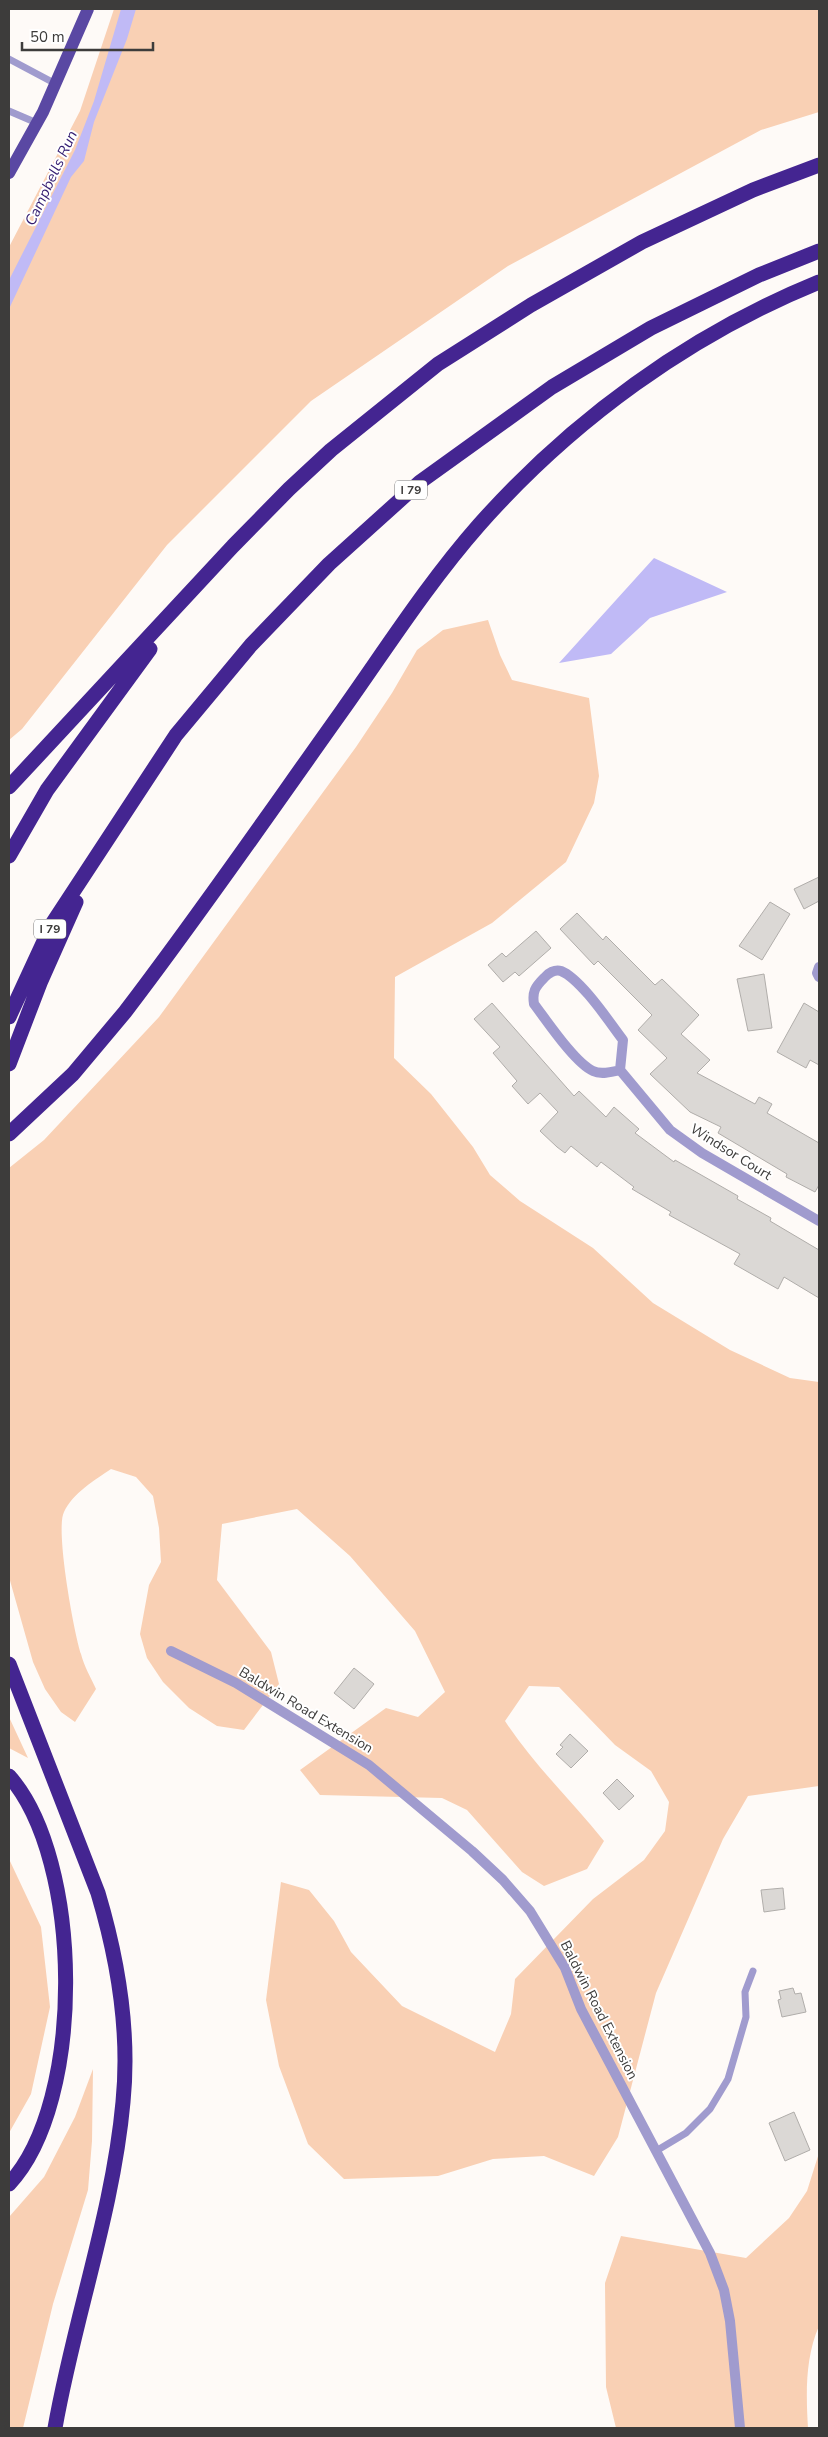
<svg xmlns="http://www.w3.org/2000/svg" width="828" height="2437" font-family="'Nunito Sans',sans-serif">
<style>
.green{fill:#f9d0b4}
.water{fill:#c0baf6}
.building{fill:#dbd8d5;stroke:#b0adaa}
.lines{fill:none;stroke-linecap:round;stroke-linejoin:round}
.service{stroke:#a09bce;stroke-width:7}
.minor{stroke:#a09bce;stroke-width:10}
.primary{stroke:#5a48a3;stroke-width:12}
.motorway{stroke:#442591;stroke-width:15}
.labels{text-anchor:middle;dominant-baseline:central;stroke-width:4;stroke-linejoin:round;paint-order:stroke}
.shield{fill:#fff;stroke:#777676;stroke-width:1}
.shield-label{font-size:12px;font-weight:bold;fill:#3d3c3b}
.street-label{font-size:14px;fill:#3d3c3b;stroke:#fff}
.water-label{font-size:15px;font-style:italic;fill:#341d71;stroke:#fff}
</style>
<rect width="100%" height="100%" fill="#fefaf7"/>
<!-- green -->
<path class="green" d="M114 9H819V112L761 130 508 266 311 401 167 545 22 729 9 740V247L80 111Z
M488 620 500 655 512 680 589 698 599 776 594 803 566 862 492 923 395 977 394 1058 431 1094 473 1147 490 1175 520 1201 593 1248 653 1303 730 1350 790 1378 819 1382V1786L748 1796 723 1839 656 1993 618 2137 594 2176 544 2156 493 2159 438 2176 344 2179 308 2144 279 2066 266 2000 281 1882 309 1890 334 1921 351 1952 402 2006 495 2052 511 2014 515 1979 593 1899 644 1860 665 1831 669 1802 651 1771 615 1745 559 1687 529 1686 505 1721C534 1765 571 1800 604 1841L587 1869 544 1886 522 1872 467 1810 442 1798 320 1795 300 1770 386 1708 418 1717 445 1692 415 1631 350 1556 297 1509 222 1524 217 1580 271 1652 279 1684 244 1730 217 1726 189 1708 163 1682 147 1658 140 1634 149 1585 161 1562 159 1528 153 1496 136 1477 111 1469C96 1479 72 1494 64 1512 55 1529 74 1633 81 1654 84 1666 91 1678 96 1689L75 1722 61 1712 45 1689 33 1662 9 1577V1168L44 1140 159 1017 356 747 392 693 417 650 443 630Z
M9 1717 28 1758 9 1748Z
M9 1859 41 1927 50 2007 31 2094 9 2133Z
M93 2069 92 2141 88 2190 53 2304 23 2428H9V2217L44 2177 75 2117Z
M819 2153V2326C805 2358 806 2394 808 2428H616L606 2387 605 2283 621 2236 746 2258 789 2218 807 2191Z"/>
<!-- water -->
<path class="water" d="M121 9H136L127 39 94 122 84 161 71 177 9 309V280L75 150 94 101Z
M654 558 727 592 650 618 611 654 559 663Z"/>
<!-- building -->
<path class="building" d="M819 877V901L804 909 794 889Z
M770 902 790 914 762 960 739 946Z
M577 913 603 940 606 936 655 985 662 979 699 1015 681 1034 710 1060 697 1073 755 1104 759 1097 772 1104 767 1113 819 1143V1185L815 1192 786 1177 787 1174 718 1133 721 1127 690 1112 650 1074 667 1058 638 1030 652 1015 598 961 594 965 560 929Z
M536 931 551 948 519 976 515 972 503 982 488 965 502 953 506 957Z
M764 974 772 1028 748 1031 737 979Z
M492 1003 574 1096 579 1091 606 1117 614 1107 639 1129 635 1133 674 1162 675 1160 738 1196 737 1199 771 1218 770 1221 819 1250V1298L784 1277 778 1289 762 1280 734 1264 740 1254 669 1215 671 1212 632 1189 634 1187 601 1162 597 1167 571 1146 565 1153 557 1147 540 1131 558 1112 540 1093 528 1104 512 1086 517 1081 493 1053 500 1047 474 1019Z
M804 1003 819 1012V1065L810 1060 806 1068 777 1052Z
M354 1668 374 1684 354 1709 334 1693Z
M570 1734 588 1751 571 1768 556 1754 563 1747 560 1745Z
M617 1779 634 1796 619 1810 603 1793Z
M783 1888 785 1909 764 1912 761 1890Z
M793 1988 795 1994 801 1993 806 2012 782 2017 778 2000 781 1999 779 1991Z
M794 2112 810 2150 785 2161 769 2123Z"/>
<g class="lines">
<!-- service -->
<path class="service" d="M9 59 56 84
M9 111 37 123
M656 2151 686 2133 710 2109 728 2079 746 2017 745 1992 753 1971"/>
<!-- minor -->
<path class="minor" d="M819 967 817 973 819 977
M620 1070C612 1072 601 1075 593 1071 575 1063 547 1021 534 1004 532 992 535 987 544 978 548 973 555 969 561 971 581 979 610 1023 623 1040L620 1070 670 1130 702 1153 819 1221
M171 1651 236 1683 369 1765 472 1851 503 1880 530 1911 565 1968 581 2009 710 2253 724 2290 730 2321 740 2428"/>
<!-- primary -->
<path class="primary" d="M9 173 43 112 88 9"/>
<!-- motorway -->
<path class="motorway" d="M9 787 233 546 289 489 331 450 438 364 531 305 642 242 753 190 819 165
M9 856 47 790 150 649
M9 1017 52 924 176 735 251 645 329 564 420 482 552 387 651 328 759 275 819 251
M9 1064 40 983 76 902
M9 1134 73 1074 125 1012C200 914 270 812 342 711 386 649 428 583 479 525 572 420 689 335 819 282
M9 1664 98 1893C118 1960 130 2032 123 2102 113 2212 74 2319 55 2428
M9 1776C83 1859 86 2102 9 2184"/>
</g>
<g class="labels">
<!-- shield labels -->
<g class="shield">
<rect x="395" y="480.5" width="32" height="19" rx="4"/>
<rect x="34" y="919.5" width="32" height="19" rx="4"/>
</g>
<g class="shield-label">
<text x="411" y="490">I 79</text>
<text x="50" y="929">I 79</text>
</g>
<!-- street labels -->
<g class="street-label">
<text transform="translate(731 1152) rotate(32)">Windsor Court</text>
<text transform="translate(306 1710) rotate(31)">Baldwin Road Extension</text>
<text transform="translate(599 2010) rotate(63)">Baldwin Road Extension</text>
</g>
<!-- water labels -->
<g class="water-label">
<text transform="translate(51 178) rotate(-65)">Campbells Run</text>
</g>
</g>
<!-- border -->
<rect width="828" height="2437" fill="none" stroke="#3d3c3b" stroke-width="20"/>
<!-- scale -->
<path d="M22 42v8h131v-8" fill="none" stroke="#3d3c3b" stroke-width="2.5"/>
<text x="30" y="42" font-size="15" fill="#3d3c3b" stroke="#ffffff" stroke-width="4" paint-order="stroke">50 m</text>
</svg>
